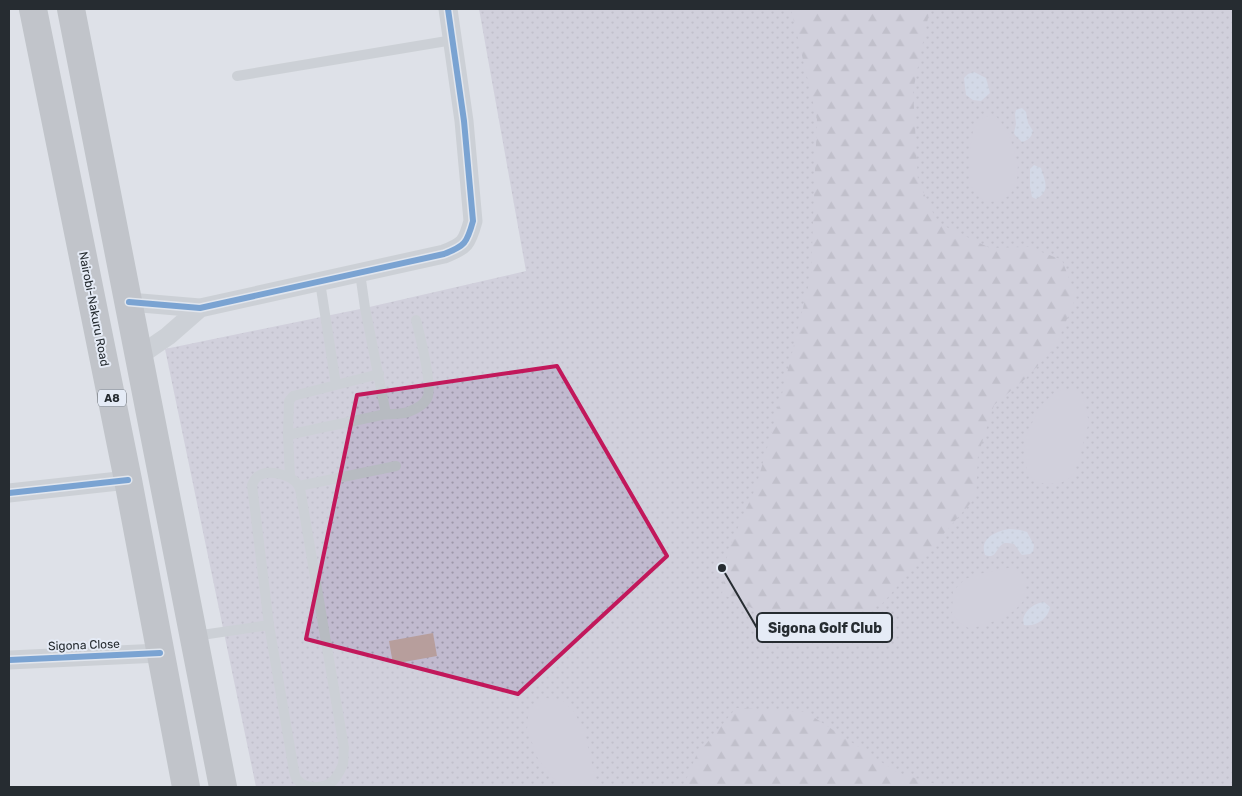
<svg xmlns="http://www.w3.org/2000/svg" width="1242" height="796" font-family="Rubik,sans-serif">
<style>
.grass{fill:url(#grass-dots)}
.forest{fill:url(#forest-firs)}
.sand{fill:url(#sand-dots)}
.garden{fill:#c1bacf}
.water{fill:#b79e9c}
.lines{fill:none;stroke-linecap:round;stroke-linejoin:round}
.lane{stroke:#b7bbc1;stroke-width:10}
.street{stroke:#b7bbc1;stroke-width:19}
.highway{stroke:#9da1a7;stroke-width:28}
.cycleway-casing{stroke:#e5ebf6;stroke-width:9}
.cycleway{stroke:#0057b8;stroke-width:6}
.marked{fill:none;stroke:#c2185b;stroke-width:4;stroke-linejoin:round}
.labels{text-anchor:middle;dominant-baseline:central;stroke-width:4;stroke-linejoin:round;paint-order:stroke}
.shield{fill:#e5ebf6;stroke:#5f656c;stroke-width:1}
.shield-label{font-size:11px;font-weight:bold;fill:#262c31}
.street-label{font-size:12px;fill:#262c31;stroke:#e5ebf6}
.leader{fill:none;stroke:#262c31;stroke-width:2}
.callout-dot{fill:#262c31;stroke:#e5ebf6;stroke-width:2}
.callout{fill:#e5ebf6;stroke:#262c31;stroke-width:2}
.callout-label{font-size:14px;text-anchor:middle;font-weight:bold;fill:#262c31}
</style>
<defs>
<pattern id="grass-dots" width="8" height="8" patternUnits="userSpaceOnUse" patternTransform="scale(1.25)"><rect width="8" height="8" fill="#c1bacf"/><path d="M2 2h.1M6 6h.1" fill="none" stroke="#9d97a9" stroke-width="1.8" stroke-linecap="round"/></pattern>
<pattern id="forest-firs" width="22" height="20" patternUnits="userSpaceOnUse" patternTransform="scale(1.25)"><rect width="22" height="20" fill="#c1bacf"/><path d="M5 1l3.5 6h-7zM16 11l3.5 6h-7z" fill="#9d97a9"/></pattern>
<pattern id="sand-dots" width="8" height="8" patternUnits="userSpaceOnUse" patternTransform="scale(1.25)"><rect width="8" height="8" fill="#c6cee6"/><path d="M2 2h.1M6 6h.1" fill="none" stroke="#aab1c6" stroke-width="1.8" stroke-linecap="round"/></pattern>
</defs>
<rect width="100%" height="100%" fill="#dee1e8"/>
<!-- grass -->
<path class="grass" d="M479 9H1233V787H256L165 349 365 308 526 271Z"/>
<!-- forest -->
<path class="forest" d="M791 9H931L929 13 913 91 918 181 938 223 990 248 1029 247 1062 260 1076 297 1055 348 1025 379 994 405 978 455 976 497 882 604 834 622 771 617 722 594 728 550 756 487 781 398 811 275 817 119Z
M736 708 806 712 898 773 945 787H683L696 756Z"/>
<!-- sand -->
<path class="sand" d="M974 72 986 78 990 93 981 101 973 100 966 95 964 78 968 74Z
M1022 108 1026 112 1028 123 1033 131C1031 138 1028 140 1022 142L1015 135 1014 133 1016 124 1015 114 1016 110Z
M1034 165 1041 168C1045 181 1051 191 1036 199L1032 197 1030 186V169Z
M1010 529 1020 530 1027 532 1034 545 1033 552 1030 554 1022 555C1018 551 1017 547 1014 544 1011 543 1008 543 1005 543 995 546 998 560 985 555 979 538 996 531 1010 529Z
M1044 602 1050 607C1048 619 1036 627 1024 625 1020 614 1033 603 1044 602Z"/>
<!-- garden -->
<path class="garden" d="M995 115 1008 131 1018 164 1017 182 1010 195 1000 201 985 202C979 197 973 191 970 184 968 174 970 128 977 122 982 117 988 116 995 115Z
M1064 389 1075 390 1083 398 1089 422 1080 455 1073 476 1059 484 1041 483 1027 474 1024 440 1040 406 1054 393Z
M1013 567 1021 573 1026 584 1024 600 1016 609 1004 618 970 629 960 623 952 614 953 591 965 579 983 573Z
M545 698 562 700 574 712 584 730 596 781 594 787H561L538 759 527 729 529 708Z"/>
<!-- water -->
<path class="water" d="M433 633 437 656 393 664 389 641Z"/>
<g class="lines">
<!-- lane -->
<path class="lane" d="M237 76 453 40
M360 273 365 308 386 414
M320 282 336 385
M288 435 289 401 293 396 379 374
M290 477 288 435C319 428 350 422 381 415 390 413 400 415 408 412 416 409 426 404 428 396 432 381 420 336 416 320
M299 486 396 466
M195 636 269 625 252 485C253 483 254 480 256 478 266 468 291 474 298 485 301 489 301 496 302 500L344 748C343 753 344 759 343 764 341 769 337 777 333 781 324 789 304 790 297 779 295 777 295 774 294 771L269 625"/>
<!-- street -->
<path class="street" d="M129 302 200 308 444 254C465 246 467 243 473 221L464 121 448 9
M139 356 168 336 200 308
M9 493 128 480
M9 660 160 653"/>
<!-- highway -->
<path class="highway" d="M33 9 128 480 186 787
M71 9 223 787"/>
<defs>
<path id="cycleway" d="M129 302 200 308 444 254C465 246 467 243 473 221L464 121 448 9
M9 493 128 480
M9 660 160 653"/>
</defs>
<!-- cycleway casing -->
<use href="#cycleway" class="cycleway-casing"/>
<!-- cycleway -->
<use href="#cycleway" class="cycleway"/>
</g>
<!-- marked area -->
<path d="M0 0H1242V796H0ZM557 366 667 556 518 694 306 639 357 395Z" fill="#dee1e8" fill-opacity=".55" fill-rule="evenodd"/>
<path class="marked" d="M557 366 667 556 518 694 306 639 357 395Z"/>
<g class="labels">
<!-- shield labels -->
<rect class="shield" x="98" y="389.5" width="28" height="17" rx="4"/>
<g class="shield-label">
<text x="112" y="398">A8</text>
</g>
<!-- street labels -->
<g class="street-label">
<text transform="translate(94 309) rotate(79)">Nairobi-Nakuru Road</text>
<text transform="translate(84 645) rotate(-2)">Sigona Close</text>
</g>
</g>
<!-- callouts -->
<path class="leader" d="M722 568L757 628"/>
<circle class="callout-dot" cx="722" cy="568" r="5"/>
<rect class="callout" x="757" y="613" width="135" height="29" rx="5"/>
<g class="callout-label">
<text x="825" y="633">Sigona Golf Club</text>
</g>
<!-- border -->
<rect width="1242" height="796" fill="none" stroke="#262c31" stroke-width="20"/>
</svg>
